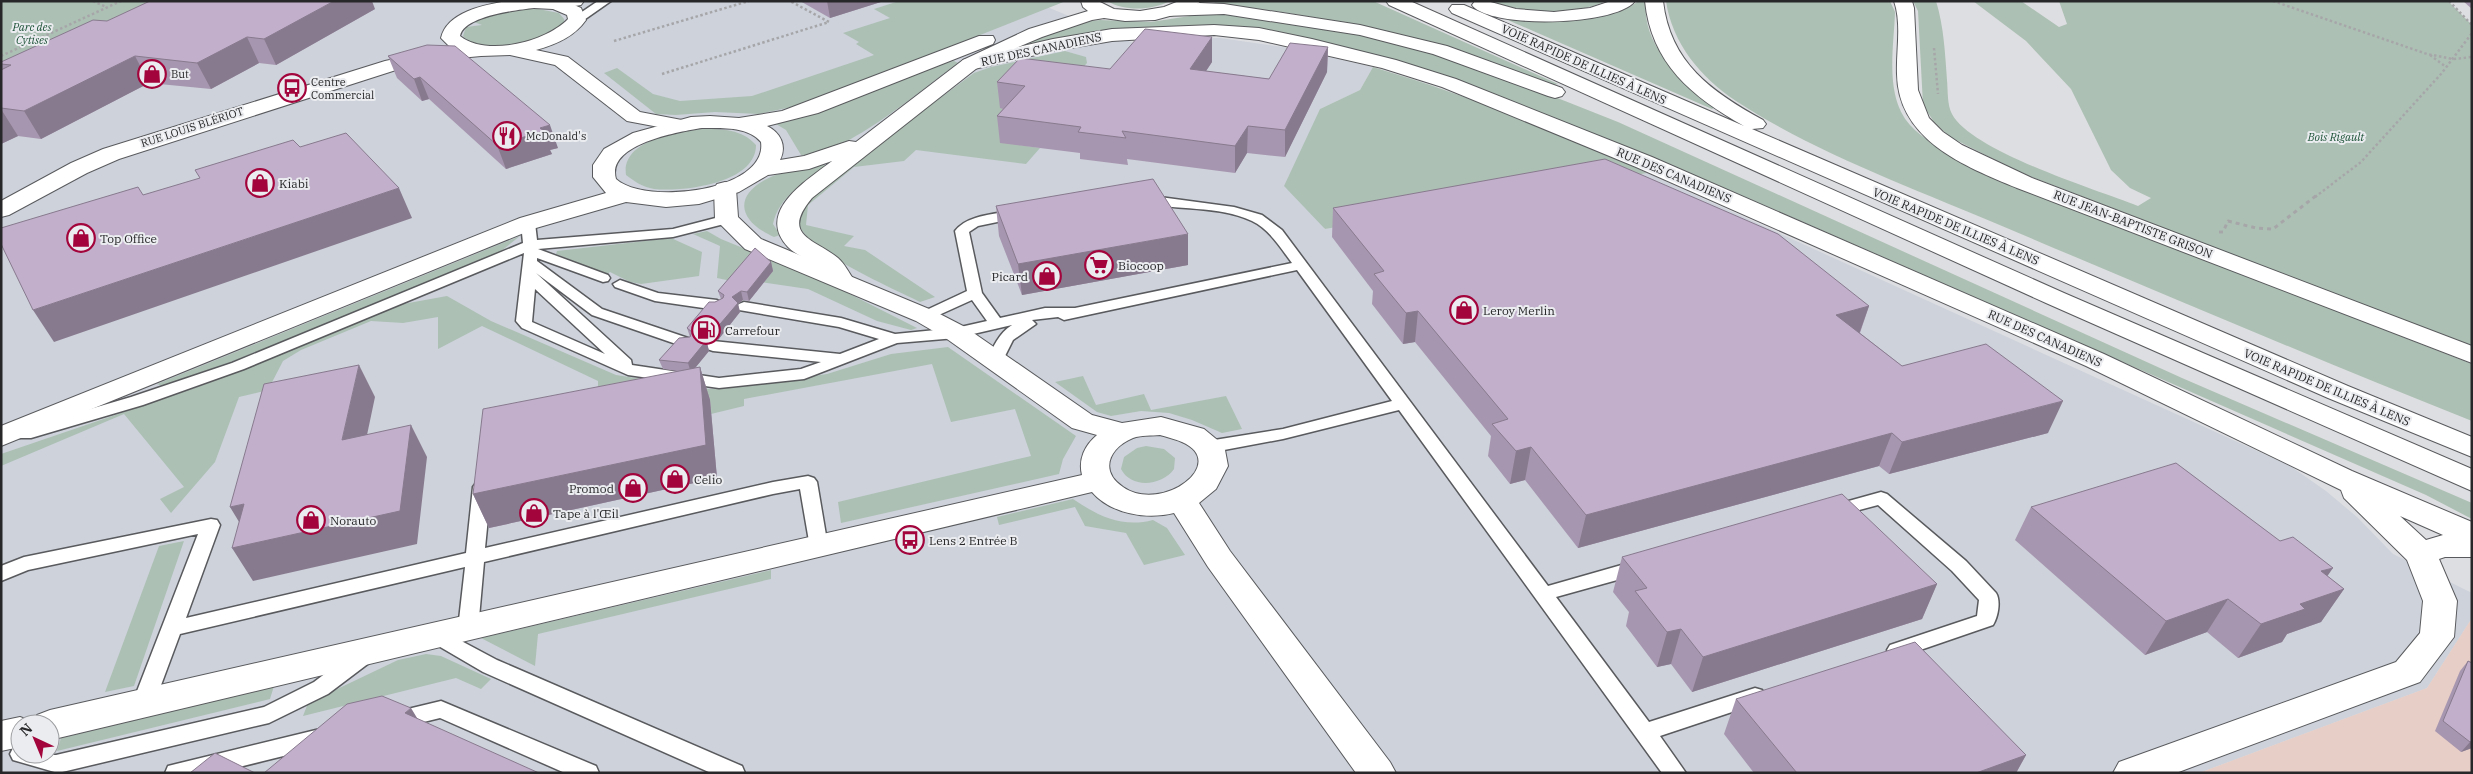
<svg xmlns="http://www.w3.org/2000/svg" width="2473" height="774" font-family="'IBM Plex Serif',serif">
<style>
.built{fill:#cdd2db;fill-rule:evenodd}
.industrial{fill:#e7cec7}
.green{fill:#adc0b4}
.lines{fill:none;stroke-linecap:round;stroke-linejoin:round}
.lane-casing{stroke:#595a5d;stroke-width:3}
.street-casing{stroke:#595a5d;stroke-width:2}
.secondary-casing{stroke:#595a5d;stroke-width:2}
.highway-casing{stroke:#595a5d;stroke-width:2}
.path-far1{stroke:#a6a6a9;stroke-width:2.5;stroke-dasharray:2.5 2.5;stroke-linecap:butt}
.path{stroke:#a6a6a9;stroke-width:3;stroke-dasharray:4 4;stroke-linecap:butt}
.lane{fill:#fff;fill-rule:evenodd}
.street{fill:#fff;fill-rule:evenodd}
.secondary{fill:#fff;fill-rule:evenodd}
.highway{fill:#fff;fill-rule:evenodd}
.wall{fill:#a796af}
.shaded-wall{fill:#887a8e}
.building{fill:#c2afcb;stroke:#887a8e}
.labels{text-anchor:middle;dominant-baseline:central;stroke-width:4;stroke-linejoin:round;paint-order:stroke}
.far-park-label{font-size:11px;font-style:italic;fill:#1b5136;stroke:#eaecef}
.far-poi-label{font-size:11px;fill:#272729;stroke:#eaecef;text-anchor:start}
.far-street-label{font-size:11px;fill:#272729;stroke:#eaecef}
.street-label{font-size:12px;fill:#272729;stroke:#eaecef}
.poi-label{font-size:12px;fill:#272729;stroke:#eaecef;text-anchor:start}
</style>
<rect width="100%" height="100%" fill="#dddee1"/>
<!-- built -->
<path class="built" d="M169 1H1033L1133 43 1173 38H1220L1283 47 1373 67 1360 90 1320 109 1324 229 1647 173 2290 466 2326 491 2357 517 2393 554 2472 593V618L2427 688 2199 773H1V82ZM20 724H50V754H20Z"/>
<!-- industrial -->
<path class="industrial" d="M2472 618V773H2199L2427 688Z"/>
<!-- green -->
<path class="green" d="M1 1H169L1 82Z
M899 1H1066L806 104 759 114 715 112 676 115 656 114 604 73 617 68 653 94 680 101 752 96 874 55 856 44 859 42 843 33 890 18 874 9Z
M1107 1H1170C1152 10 1126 12 1107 1Z
M1215 1H1373L1558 84 1553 85C1443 45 1332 14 1214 4Z
M1488 1H1606C1572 17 1523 13 1488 1Z
M1638 1H1646C1641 48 1684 80 1716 106L1712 109 1494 14C1528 15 1613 24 1638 1Z
M1666 1H1890L1895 12C1894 47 1884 96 1910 125 1938 156 2005 176 2044 193 2185 253 2329 308 2472 364V421C2314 358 2158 292 2002 226 1915 189 1815 153 1736 101 1701 78 1672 43 1666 1Z
M1913 1H1936C1944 27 1945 54 1947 80 1948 91 1947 105 1952 114 1971 151 2097 190 2138 206L2151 198 2130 188 2111 170 2071 89 2026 41 1973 1H2021L2059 27 2067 24 2059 1H2448L2472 25V347L2019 172 1950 137 1934 122 1923 105 1918 11Z
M533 8 559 13 564 19V23C559 27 554 32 548 35 529 43 478 56 463 36L466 27 482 25 474 22C493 12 513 10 533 8Z
M1209 13H1243L1382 38 1484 69 1618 122 2182 378 2472 503V519L2426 495 1787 215 1652 157 1455 81 1257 29 1025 44 1084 22 1100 20 1151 22Z
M1065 51 1086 57 1087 63 1063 89 1001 108 1048 114 1000 142 1040 148 1026 164 916 150 904 161 854 167 808 205 806 225 854 236 844 246 865 250 935 297 920 302C895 289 804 251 799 223 797 212 807 200 813 192L974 73 991 67Z
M954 61 958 63C923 88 843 158 801 155L786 130 776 124 941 63Z
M1373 67C1467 95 1559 131 1647 173L1325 229 1284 186 1320 109 1360 90Z
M702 129C722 129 742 129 756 145 756 184 682 192 654 189 643 187 635 182 626 175 621 140 677 132 702 129Z
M822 163 827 166C805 182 779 196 773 224L780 235 774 237C736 220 733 193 773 176 789 170 806 167 822 163Z
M707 231 721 239 828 283 917 328 911 330 877 321 808 289 739 279 736 282 717 278 720 246 693 234Z
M520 236 500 252 236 360 162 386 157 384Z
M671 238 702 252 699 276 641 284 630 282 610 272 606 275 556 254 557 251Z
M447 296 491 321 616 375 709 389 726 388 827 374 891 354 948 347 1076 436 1063 459 1059 474 841 523 838 502 1031 456 1015 409 951 422 932 364 744 399V406L711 414 710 400 598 422V381L482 326 438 349V317L403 323 371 321 301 350 283 361 268 390 239 397 215 462 171 513 160 499 184 487 124 414 1 466V454L206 384 403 304Z
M1083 376 1096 405 1144 394 1151 410 1226 396 1242 429 1222 433 1192 420 1169 413 1141 411 1111 416 1097 412 1055 382Z
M1146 446 1164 449 1175 458 1174 469C1162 486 1131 489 1121 469L1124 457 1137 448Z
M1073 499C1098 516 1122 528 1153 520L1167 528 1185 555 1144 565 1126 533 1085 526 1075 507 999 525 997 517Z
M184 541 134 686 105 692 159 546Z
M771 570V579L538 634 535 666 481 638Z
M426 654 441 656 491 679 481 689 456 678 303 716 308 703 398 660Z
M274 686 270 699 57 751 61 738Z"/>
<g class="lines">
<defs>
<path id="lane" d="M598 1H611L581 22H573V18Z
M1145 195 1234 207 1262 215 1282 230 1548 586 1639 560 1646 562 1648 567 1646 572 1556 597 1649 722 1755 688 1762 690 1765 696 1762 702 1660 736 1686 773H1662L1399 410 1283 439 1208 453 1202 451 1199 447 1202 443 1208 441 1283 429 1392 401 1297 270 1064 320 1058 317 1032 320 1036 324 1013 340 1001 364 995 366 987 361C993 347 999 333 1012 325L956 338 897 343 804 379 719 388 628 375 522 328 516 321 524 253 244 369 143 405 31 438H19L17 434 19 430 131 397 232 363 523 243 521 223 528 219 535 223 537 240 673 229 727 215 732 216 734 219 732 222 673 237 538 249 608 275 610 278 608 281 603 282 537 258V261L602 309 691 339 693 342 685 347 679 345 592 315 536 273 631 360 632 365 719 378 801 369 821 362 713 351 707 349 705 346 707 343 713 341 840 354 879 339 839 327 739 310 736 307 739 304 744 302 841 318 895 334 956 328 987 321 972 300 930 319H920L917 316 920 313 967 291 955 231C968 214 998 214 1017 210L1022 211 1024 214 1022 217 978 226 969 232 982 293 1000 318 1045 308H1075L1292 263C1280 247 1269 229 1252 221 1218 205 1176 211 1140 202L1138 199 1140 196ZM535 289 605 354 532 322Z
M620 280 658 293 717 300 725 305 717 310 655 301 615 287 613 284Z
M808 476 814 478 817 482 828 547 826 552 819 554 812 552 810 547 800 489 773 494 484 562 478 629 475 634 468 637 461 634 458 629 465 567 180 634 154 704 150 710 143 712 136 710 132 704 198 534 28 570 1 581V566L24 557 211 519 217 520 220 525 186 618 466 553 473 487 476 483 482 481 488 483 491 487 485 548 773 482Z
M1881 492 1887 494 1966 561 1996 593C2001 601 1998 617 1993 625L1897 658 1890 655 1887 650 1890 645 1977 616 1979 600 1952 571 1878 505 1833 517 1827 515 1824 511 1827 507Z
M437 628 497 660 742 766 745 773H711L483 672 430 641 427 636 430 631Z
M362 649 369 651 372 657 369 663 328 694 269 723 58 773 13 760 10 754 13 748 20 745V754L56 755 264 707 314 682 355 651Z
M441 701 596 766 599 773H565L440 718 395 729 387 726 384 720 387 714Z
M320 729 328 732 331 738 328 744 320 747 215 773H165L168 766 176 764Z"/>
<path id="street" d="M507 1H565L581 8 586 20C574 37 555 45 536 50L568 57 640 112 687 121 690 125 687 129 680 131 627 121 555 65 510 55 481 56 449 59 396 70 119 159 87 173 9 215 1 217V201L71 163 103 149 385 61 450 47 441 38C447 12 484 5 507 1ZM534 8 553 9 567 15 568 19C546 42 486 57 460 36 464 16 517 10 534 8Z
M1894 1H1912L1914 8 1918 90 1929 118 1943 132 1962 145 2032 178 2472 346V363L2017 188C1964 166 1898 140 1897 74 1896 51 1902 24 1894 1Z
M1214 25 1259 28 1312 39 1396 60 1456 79 1652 157 2104 354 2352 471 2472 522V557H2445L2439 559 2457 601 2454 637 2420 682 2176 773H2113L2119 762 2396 662 2420 633 2423 601 2407 560 2344 498 2341 490 2086 366 1636 167 1442 87 1382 68 1259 40 1214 35 1112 41 1053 51 970 70 963 68 960 64 963 60 970 58 1053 39 1112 29ZM2400 516 2443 535 2426 540Z
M725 182 733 184 736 189 738 217 761 239 934 311 965 327 1092 415 1122 423 1161 417 1204 429 1221 443 1225 450 1228 466 1216 489 1199 503 1230 551 1390 762 1396 773H1356L1208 567 1174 513C1147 520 1111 514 1092 492L50 740V724H20V747L1 751V721L20 717 33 722 37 715 50 710 1082 475C1078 459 1085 445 1097 435L1072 428 947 339 916 321 745 249 715 219 714 189 717 184ZM1160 435C1167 437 1175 439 1182 442 1230 463 1162 514 1123 487 1099 471 1109 448 1133 438 1141 435 1152 436 1160 435Z"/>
<path id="secondary" d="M1081 1H1098L1114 9 1140 11 1164 7 1179 1H1201L1188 11 1155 20 1125 21 1104 18 1092 20 1042 37 1009 51 977 68 812 198C780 236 815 239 838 258 845 264 849 273 854 280L851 285C828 291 832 277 818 266 808 259 797 256 788 247 755 212 806 181 832 161L809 169 768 175 739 192 699 204 666 207 626 202 536 228 1 446V426L520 218 606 193 593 177V165L604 149 633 133 691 117 710 116 739 118 782 111 979 36H993L995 40 993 44 818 113 767 126C781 133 787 146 780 160L804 156 849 141 856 142 963 60 1029 29 1088 11 1083 7ZM702 128C720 128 748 126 761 142 768 191 646 206 616 179 606 144 678 132 702 128Z"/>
<path id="highway" d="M549 1H584L581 5 556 9 550 8 547 4Z
M1386 1H1410L2064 293 2472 469V491L2046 303 1389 5Z
M1475 1H1487L1516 9 1554 12 1590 8 1611 1H1635C1617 26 1489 29 1472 5Z
M1645 1H1663C1670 63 1712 92 1763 120L1766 124 1763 128 1752 129 2348 386 2472 437V457L2328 398 1452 13 1449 9 1452 5H1464L1744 126C1692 97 1651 63 1645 1Z
M1199 3 1224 4 1360 25 1447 46 1562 88 1565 92 1562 96 1555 98 1548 96 1433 54 1360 35 1224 14 1165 16 1162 12 1165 8Z"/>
</defs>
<!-- lane casing -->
<use href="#lane" class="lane-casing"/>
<!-- street casing -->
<use href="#street" class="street-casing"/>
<!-- secondary casing -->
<use href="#secondary" class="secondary-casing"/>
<!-- highway casing -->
<use href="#highway" class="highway-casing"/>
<!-- path-far1 -->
<path class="path-far1" d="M93 1 106 7
M2273 1 2427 54 2453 59 2472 57
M2449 1 2472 25
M614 41 749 1
M1934 48 1938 94
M2430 55 2446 67
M1 56 121 1
M662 74 829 22 790 1
M2315 197 2361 162 2441 74 2472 33"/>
<!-- path -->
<path class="path" d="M2219 232H2223L2228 221 2256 228 2273 229 2317 195"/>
<!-- lane -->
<use href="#lane" class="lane"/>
<!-- street -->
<use href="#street" class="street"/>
<!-- secondary -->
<use href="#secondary" class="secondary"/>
<!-- highway -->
<use href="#highway" class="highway"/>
</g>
<!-- wall -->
<path class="wall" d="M800 1H884L830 18Z
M2463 1H2472V9Z
M375 9 276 65 259 63 211 89 149 83 41 139 18 136 1 144V62L107 21Z
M1212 37V62L1206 71 1269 79 1328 47 1327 72 1285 157 1247 153 1235 173 1127 159 1128 165 1080 159V153L1000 143 997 116 1003 109 1000 108 997 82 1110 69Z
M388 56 558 148 550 150 552 154 506 169 429 99 422 101 397 78Z
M996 206 1188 265 1022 295 999 236Z
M1333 208 1869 306 1860 333 1902 366 2048 433 1889 474 1879 466 1578 548 1525 480 1510 484 1488 456 1491 436 1415 342 1403 344 1372 304 1373 291 1332 237Z
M771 262 773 271 749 301 743 300 738 304 740 312 718 340 712 339 707 343 709 351 695 368 700 367 710 400 717 478 489 528 473 494 677 371 663 369 659 360 690 337 687 328 715 302 721 299 718 291Z
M2031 507 2327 576 2344 589 2321 622 2287 634 2282 642 2238 658 2207 632 2145 655 2015 540Z
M1622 557 1937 584 1922 619 1692 692 1671 664 1657 667 1626 626 1629 612 1613 592Z
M2468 661 2472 748 2461 752 2435 731 2460 671Z
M1736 699 2026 755 2016 773H1754L1724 734Z"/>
<!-- shaded-wall -->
<path class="shaded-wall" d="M334 1H372L375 9 276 65 264 39Z
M827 1H884L830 18Z
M247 37 259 63 211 89 197 63Z
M1212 37V62L1190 95V69Z
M1328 47 1327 72 1285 157V130Z
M135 56 149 83 41 139 24 111Z
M420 77 429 99 422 101 414 79Z
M1 109 18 136 1 144Z
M550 125 558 148 550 150 552 154 506 169 497 145 540 128Z
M1248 126 1247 153 1235 173V146Z
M399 188 412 218 54 342 33 310Z
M1188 234V265L1022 295 1018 264Z
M771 262 773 271 749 301 747 292Z
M741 291 743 300 738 304 740 312 718 340 715 330 732 297Z
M1869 306 1858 337 1836 315Z
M1418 311 1415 342 1403 344 1406 313Z
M709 330 712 339 707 343 709 351 691 373 688 363 700 336Z
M359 365 375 397 359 473 342 440Z
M700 367 710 400 717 478 489 528 473 494Z
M2063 401 2048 433 1889 474 1902 442Z
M411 425 427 457 417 544 253 581 232 548Z
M1892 433 1879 466 1578 548 1586 515Z
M1531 447 1525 480 1510 484 1516 451Z
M244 504 250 540 230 507Z
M2333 568 2310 601 2321 571Z
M1937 584 1922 619 1692 692 1703 657Z
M2344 589 2321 622 2287 634 2282 642 2238 658 2261 624 2300 604Z
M2228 599 2207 632 2145 655 2166 621Z
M1681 629 1671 664 1657 667 1667 632Z
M411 708 431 741 405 713Z
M2472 741V748L2461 752 2470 742Z
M2026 755 2016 773H1976Z"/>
<!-- building -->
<path class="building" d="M150 1H334L264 39 247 37 197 63 135 56 24 111 1 108V70L11 65 1 64V62L93 20 107 21Z
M1145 29 1212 37 1190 69 1269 79 1290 43 1328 47 1285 130 1248 126 1235 146 1122 131 1126 138 1078 132 1081 127 997 116 1025 86 997 82 1020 58 1110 69Z
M427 45 455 46 550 125 540 128 544 131 497 145 420 77 414 79 388 56Z
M346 133 399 188 33 310 1 244V228L138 187 143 195 200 178 195 170 293 140 300 147Z
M1605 159 1778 234 1869 306 1836 315 1902 366 1986 344 2063 401 1902 442 1892 433 1586 515 1531 447 1516 451 1492 424 1508 419 1418 311 1406 313 1374 274 1384 271 1333 208Z
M1153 179 1188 234 1018 264 996 206Z
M755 248 771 262 747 292 741 291 732 297 738 303 715 330H709L700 336 706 341 688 363 659 360 679 338 690 337 692 332 687 328 709 302H715L723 298 724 295 718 291Z
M359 365 342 440 411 425 400 511 232 548 244 504 230 507 264 384Z
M700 367 706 445 473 494 483 409Z
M2176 463 2280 541 2293 537 2333 568 2321 571 2344 589 2300 604 2305 609 2261 624 2228 599 2166 621 2031 507Z
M1842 494 1937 584 1703 657 1681 629 1667 632 1635 591 1647 588 1622 557Z
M1915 642 2026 755 1976 773H1797L1736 699Z
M2468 661 2472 663V741L2470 742 2443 721Z
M382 696 411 708 405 713 539 773H264L347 704Z
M215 753 255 773H190Z"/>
<!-- icons -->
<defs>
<symbol id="shop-ring" viewBox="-11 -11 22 22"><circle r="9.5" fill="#eaecef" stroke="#a2043b" stroke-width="1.5"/><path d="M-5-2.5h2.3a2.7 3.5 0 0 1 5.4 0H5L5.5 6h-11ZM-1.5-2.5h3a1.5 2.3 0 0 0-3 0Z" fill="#a2043b"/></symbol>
<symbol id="bus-ring" viewBox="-11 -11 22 22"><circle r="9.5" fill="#eaecef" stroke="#a2043b" stroke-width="1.5"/><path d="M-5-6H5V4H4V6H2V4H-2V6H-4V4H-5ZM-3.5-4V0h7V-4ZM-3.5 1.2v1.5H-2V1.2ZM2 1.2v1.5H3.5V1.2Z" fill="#a2043b"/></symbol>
<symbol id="restaurant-ring" viewBox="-11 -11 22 22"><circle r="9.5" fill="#eaecef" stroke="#a2043b" stroke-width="1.5"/><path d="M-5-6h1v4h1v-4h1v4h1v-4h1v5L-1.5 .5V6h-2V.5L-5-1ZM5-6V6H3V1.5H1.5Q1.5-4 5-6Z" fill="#a2043b"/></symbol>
<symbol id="supermarket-ring" viewBox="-11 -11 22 22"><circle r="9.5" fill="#eaecef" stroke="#a2043b" stroke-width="1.5"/><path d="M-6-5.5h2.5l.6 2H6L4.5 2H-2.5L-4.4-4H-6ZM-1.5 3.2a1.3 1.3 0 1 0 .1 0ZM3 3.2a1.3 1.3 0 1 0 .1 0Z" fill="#a2043b"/></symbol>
<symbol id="fuel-ring" viewBox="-11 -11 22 22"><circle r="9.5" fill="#eaecef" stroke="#a2043b" stroke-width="1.5"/><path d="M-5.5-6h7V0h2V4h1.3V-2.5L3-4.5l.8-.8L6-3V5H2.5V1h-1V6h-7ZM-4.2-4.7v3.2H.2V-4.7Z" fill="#a2043b"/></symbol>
</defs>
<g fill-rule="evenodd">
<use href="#shop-ring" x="136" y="58" width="32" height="32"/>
<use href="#bus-ring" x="276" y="72" width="32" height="32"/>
<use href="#restaurant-ring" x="491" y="120" width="32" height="32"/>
<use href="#shop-ring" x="244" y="167" width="32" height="32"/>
<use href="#shop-ring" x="65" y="222" width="32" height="32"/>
<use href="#supermarket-ring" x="1083" y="249" width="32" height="32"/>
<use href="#shop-ring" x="1031" y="260" width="32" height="32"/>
<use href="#shop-ring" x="1448" y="294" width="32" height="32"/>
<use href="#fuel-ring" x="690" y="314" width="32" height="32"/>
<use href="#shop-ring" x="659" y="463" width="32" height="32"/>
<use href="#shop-ring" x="617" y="472" width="32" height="32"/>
<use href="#shop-ring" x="518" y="497" width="32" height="32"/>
<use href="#shop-ring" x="295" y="504" width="32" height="32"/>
<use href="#bus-ring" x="894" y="524" width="32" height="32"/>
</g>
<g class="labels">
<!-- far-park labels -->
<g class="far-park-label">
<text x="32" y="27">Parc des<tspan x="32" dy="13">Cytises</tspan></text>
<text x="2336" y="137">Bois Rigault</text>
</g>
<!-- far-poi labels -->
<g class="far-poi-label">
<text x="171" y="74">But</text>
<text x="311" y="82">Centre<tspan x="311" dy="13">Commercial</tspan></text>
<text x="526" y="136">McDonald's</text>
</g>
<!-- far-street labels -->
<g class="far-street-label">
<text transform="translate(192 127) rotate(-18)">RUE LOUIS BLÉRIOT</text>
</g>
<!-- street labels -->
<g class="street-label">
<text transform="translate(1041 49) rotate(-12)">RUE DES CANADIENS</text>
<text transform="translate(1584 64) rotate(24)">VOIE RAPIDE DE ILLIES À LENS</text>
<text transform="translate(1674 175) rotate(23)">RUE DES CANADIENS</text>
<text transform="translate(2133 224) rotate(21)">RUE JEAN-BAPTISTE GRISON</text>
<text transform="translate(1956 226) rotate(23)">VOIE RAPIDE DE ILLIES À LENS</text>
<text transform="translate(2045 338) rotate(24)">RUE DES CANADIENS</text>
<text transform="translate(2327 387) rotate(23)">VOIE RAPIDE DE ILLIES À LENS</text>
</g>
<!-- poi labels -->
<g class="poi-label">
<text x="279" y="183">Kiabi</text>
<text x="100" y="238">Top Office</text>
<text x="1118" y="265">Biocoop</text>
<text x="1028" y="276" text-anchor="end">Picard</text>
<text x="1483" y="310">Leroy Merlin</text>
<text x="725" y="330">Carrefour</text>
<text x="694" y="479">Celio</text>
<text x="614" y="488" text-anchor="end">Promod</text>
<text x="553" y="513">Tape à l'Œil</text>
<text x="330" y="520">Norauto</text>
<text x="929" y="540">Lens 2 Entrée B</text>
</g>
</g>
<!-- border -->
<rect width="2473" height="774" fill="none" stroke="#272729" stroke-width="5"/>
<!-- north arrow -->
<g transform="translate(35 739) rotate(316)"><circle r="24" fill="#eaecef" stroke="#9c9da0"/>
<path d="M0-4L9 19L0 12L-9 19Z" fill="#a2043b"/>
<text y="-8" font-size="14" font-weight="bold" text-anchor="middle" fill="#272729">N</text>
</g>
</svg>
